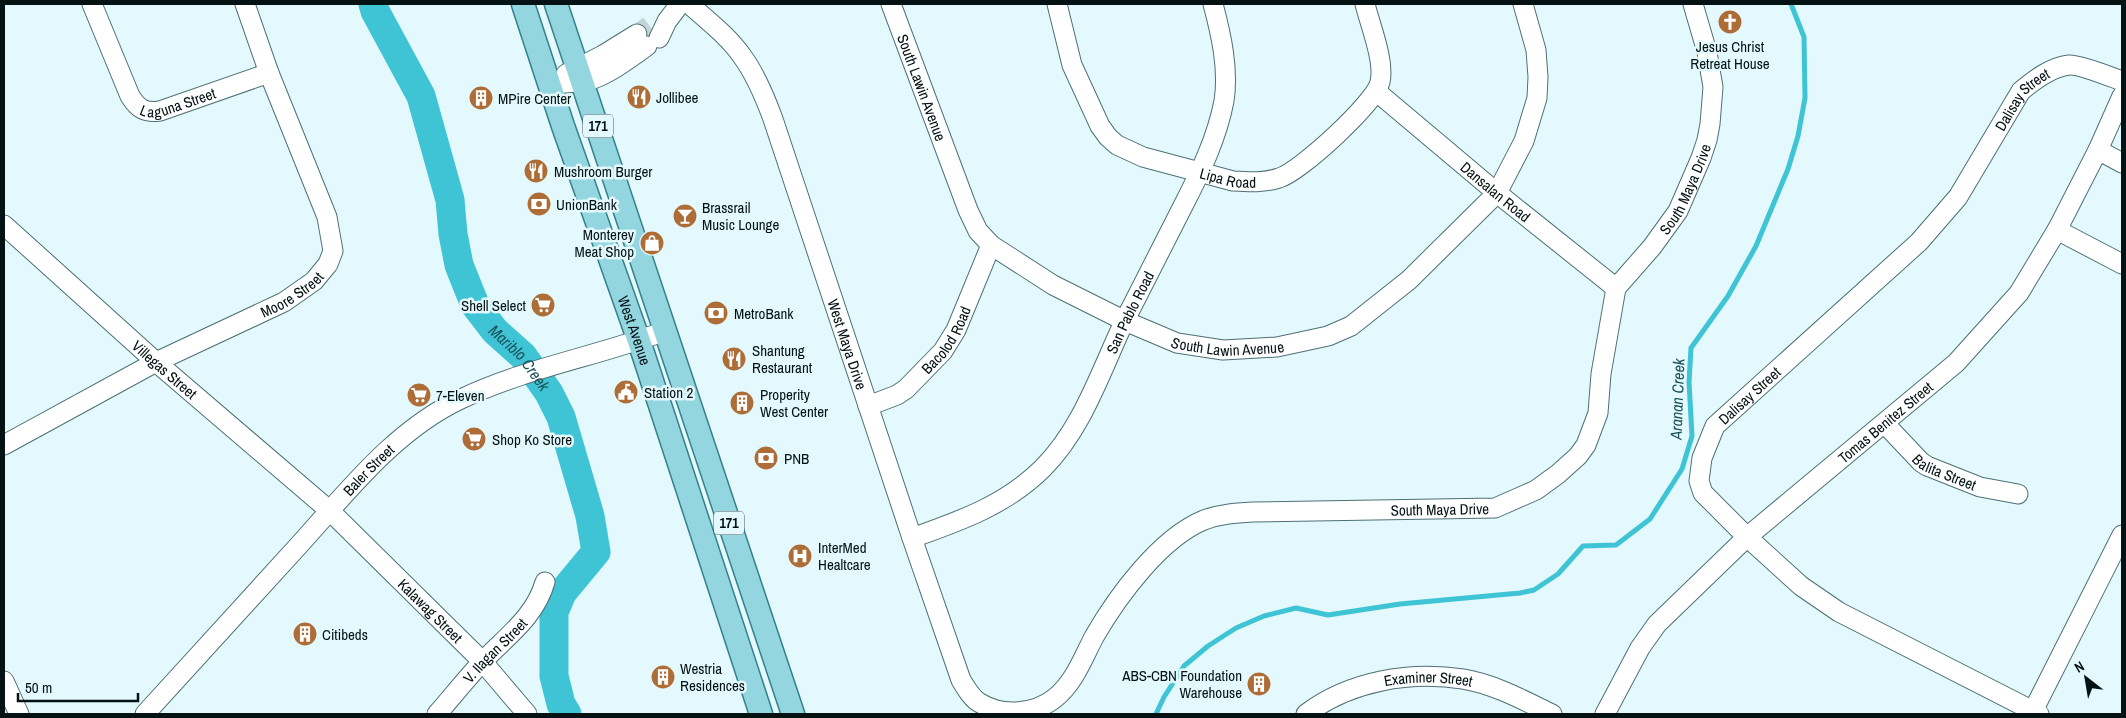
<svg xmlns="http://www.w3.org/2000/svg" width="2126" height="718" font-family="'Archivo Narrow',sans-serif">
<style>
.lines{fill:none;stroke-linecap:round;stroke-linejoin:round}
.stream{stroke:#3fc4d5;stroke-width:5}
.river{stroke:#3fc4d5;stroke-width:29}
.minor-tunnel{stroke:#c2d6da;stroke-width:19;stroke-dasharray:19 9;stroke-linecap:butt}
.minor-casing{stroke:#4d7075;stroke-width:21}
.major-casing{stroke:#34808b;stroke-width:25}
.minor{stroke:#fff;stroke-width:19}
.major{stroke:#94d6e0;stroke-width:22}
.labels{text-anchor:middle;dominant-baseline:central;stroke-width:5;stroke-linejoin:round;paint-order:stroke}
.shield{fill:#e3f9fd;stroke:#48575a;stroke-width:1}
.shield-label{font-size:14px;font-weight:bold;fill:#051214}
.poi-label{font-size:15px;fill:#051214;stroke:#e3f9fd;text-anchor:start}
.street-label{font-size:15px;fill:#051214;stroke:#e3f9fd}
.water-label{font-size:16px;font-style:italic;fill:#1b525a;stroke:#e3f9fd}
</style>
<rect width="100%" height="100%" fill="#e3f9fd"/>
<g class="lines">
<!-- stream -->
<path class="stream" d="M1156 714 1164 697 1184 666 1208 646 1236 628 1264 616 1296 608 1328 615 1400 604 1520 593 1534 590 1558 574 1583 546 1616 545 1650 519 1682 469 1692 436 1689 382 1691 348 1728 296 1756 246 1788 169 1798 136 1805 98 1804 37 1791 4"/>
<!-- river -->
<path class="river" id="s1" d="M373 4 375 11 421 96 450 200 453 234 459 265 475 305 495 331 523 356 549 393 561 417 590 516 596 552 562 593 554 612V676L561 704 567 714"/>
<!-- minor-tunnel -->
<path class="minor-tunnel" d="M637 34 649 25"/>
<defs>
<g id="minor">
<path id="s2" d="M92 4 130 96C138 109 145 113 160 111L269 73"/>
<path id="s3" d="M689 4C707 20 728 36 742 56 756 75 765 97 773 119L912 538 961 680C966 688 972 699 980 703 1003 717 1035 714 1055 698 1074 683 1083 658 1094 637 1117 597 1160 538 1204 520 1220 514 1236 513 1253 512L1495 508 1536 490 1558 474 1578 456 1586 445 1598 413 1601 374 1616 288 1652 247 1678 211 1701 158 1707 140 1710 124 1713 87 1707 52 1693 4"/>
<path id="s4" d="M891 4 968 210 978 231 991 245 1053 285 1125 321 1177 343 1223 350 1277 347 1328 336 1351 326 1409 280 1497 193 1524 141 1537 98 1538 77 1536 50 1523 4"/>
<path id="s5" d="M1057 4 1072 65 1100 126 1108 137 1117 145 1143 157 1233 181C1249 182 1264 183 1279 178 1300 172 1376 102 1380 82 1385 61 1370 25 1365 4"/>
<path d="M659 38 667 21 680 4"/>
<path d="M566 74 603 55 637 34"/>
<path d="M550 84C564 83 580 83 593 79 612 72 630 58 647 46"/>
<path id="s6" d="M1377 92 1497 193 1616 288"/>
<path d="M2098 150 2122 163"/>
<path id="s7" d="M4 225 156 362 330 511 482 661 527 714"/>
<path d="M2057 230 2122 264"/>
<path id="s8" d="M868 406 897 395 906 389 943 351 956 330 991 245"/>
<path id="s9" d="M1885 424 1921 462 1927 466 1980 487 2018 494"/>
<path id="s10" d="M4 445 156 362 284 302 314 281 328 264 333 251 327 217 269 73 245 4"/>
<path id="s11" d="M912 538C960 521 1006 505 1043 468 1083 428 1101 370 1125 320 1144 282 1164 244 1183 206 1200 173 1217 138 1224 101 1229 69 1221 34 1213 4"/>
<path d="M4 681 19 714"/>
<path d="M2033 711 2122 535"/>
<path id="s12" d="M145 714C196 658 248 601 300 544 348 491 395 430 461 399 526 368 598 356 665 331"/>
<path id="s13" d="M437 714C452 697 467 678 483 661 507 636 535 617 545 582"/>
<path id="s14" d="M1306 714C1350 681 1409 671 1463 679 1494 684 1525 701 1552 714"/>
<path id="s15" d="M1605 714 1640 648 1657 624 1747 537 1956 363 2019 293 2057 230 2098 150 2122 96"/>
<path id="s16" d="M2039 714 1839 612 1801 586 1747 537 1703 493 1699 481 1702 458 1715 426 1919 242 1958 197 2021 91C2034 80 2051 67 2069 65 2079 64 2111 77 2122 81"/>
</g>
<g id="major">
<path id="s17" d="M523 4 563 126 639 341 761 714"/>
<path d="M556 4 793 714"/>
</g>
</defs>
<!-- minor casing -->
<use href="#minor" class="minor-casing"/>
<!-- major casing -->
<use href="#major" class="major-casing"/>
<!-- minor -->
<use href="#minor" class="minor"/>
<!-- major -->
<use href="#major" class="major"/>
</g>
<!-- icons -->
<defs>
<symbol id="church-disc" viewBox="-11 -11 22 22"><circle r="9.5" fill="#ae6c37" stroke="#e3f9fd"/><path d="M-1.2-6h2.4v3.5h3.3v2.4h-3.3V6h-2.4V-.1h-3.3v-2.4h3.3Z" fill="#fff"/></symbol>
<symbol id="restaurant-disc" viewBox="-11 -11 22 22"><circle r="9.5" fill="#ae6c37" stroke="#e3f9fd"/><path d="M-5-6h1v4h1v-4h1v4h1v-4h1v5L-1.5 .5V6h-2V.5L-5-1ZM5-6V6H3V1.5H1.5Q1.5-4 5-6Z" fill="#fff"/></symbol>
<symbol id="building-disc" viewBox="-11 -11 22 22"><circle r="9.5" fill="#ae6c37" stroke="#e3f9fd"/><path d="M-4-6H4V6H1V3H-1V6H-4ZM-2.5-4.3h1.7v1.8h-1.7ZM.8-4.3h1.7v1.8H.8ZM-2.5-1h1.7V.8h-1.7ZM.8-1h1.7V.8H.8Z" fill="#fff"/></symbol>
<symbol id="bank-disc" viewBox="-11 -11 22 22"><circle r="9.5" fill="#ae6c37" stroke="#e3f9fd"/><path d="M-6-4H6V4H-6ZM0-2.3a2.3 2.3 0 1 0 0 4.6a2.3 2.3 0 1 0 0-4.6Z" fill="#fff"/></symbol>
<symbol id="bar-disc" viewBox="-11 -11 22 22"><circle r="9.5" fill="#ae6c37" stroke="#e3f9fd"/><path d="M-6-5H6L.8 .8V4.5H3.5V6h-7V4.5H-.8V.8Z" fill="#fff"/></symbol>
<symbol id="shop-disc" viewBox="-11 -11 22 22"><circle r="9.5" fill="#ae6c37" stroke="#e3f9fd"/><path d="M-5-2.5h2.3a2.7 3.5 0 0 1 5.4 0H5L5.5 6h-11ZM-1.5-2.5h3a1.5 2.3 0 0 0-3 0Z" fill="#fff"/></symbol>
<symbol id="supermarket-disc" viewBox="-11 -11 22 22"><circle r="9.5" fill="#ae6c37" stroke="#e3f9fd"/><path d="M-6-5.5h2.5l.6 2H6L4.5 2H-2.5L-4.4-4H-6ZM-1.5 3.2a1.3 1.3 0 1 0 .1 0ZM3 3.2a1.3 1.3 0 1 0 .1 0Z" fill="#fff"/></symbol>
<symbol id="civic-disc" viewBox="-11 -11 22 22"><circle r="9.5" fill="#ae6c37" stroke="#e3f9fd"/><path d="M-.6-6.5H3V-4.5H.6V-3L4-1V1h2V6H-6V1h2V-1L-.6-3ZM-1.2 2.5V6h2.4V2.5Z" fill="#fff"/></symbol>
<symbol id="hospital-disc" viewBox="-11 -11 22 22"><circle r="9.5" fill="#ae6c37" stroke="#e3f9fd"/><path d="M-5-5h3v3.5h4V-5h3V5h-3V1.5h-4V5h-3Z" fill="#fff"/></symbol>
</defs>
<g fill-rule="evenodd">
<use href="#church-disc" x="1716" y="8" width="28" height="28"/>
<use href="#restaurant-disc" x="625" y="83" width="28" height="28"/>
<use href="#building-disc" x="467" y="84" width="28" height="28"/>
<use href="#restaurant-disc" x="522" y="157" width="28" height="28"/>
<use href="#bank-disc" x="525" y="190" width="28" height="28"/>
<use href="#bar-disc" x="671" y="202" width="28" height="28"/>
<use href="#shop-disc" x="638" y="229" width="28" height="28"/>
<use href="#supermarket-disc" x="529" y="291" width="28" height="28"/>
<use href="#bank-disc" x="702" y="299" width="28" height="28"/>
<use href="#restaurant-disc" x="720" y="345" width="28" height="28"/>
<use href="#civic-disc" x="612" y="378" width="28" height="28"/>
<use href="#supermarket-disc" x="405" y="381" width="28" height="28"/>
<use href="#building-disc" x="728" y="389" width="28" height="28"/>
<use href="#supermarket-disc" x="460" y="425" width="28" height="28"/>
<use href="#bank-disc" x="752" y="444" width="28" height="28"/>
<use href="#hospital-disc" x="786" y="542" width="28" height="28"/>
<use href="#building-disc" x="291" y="620" width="28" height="28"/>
<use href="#building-disc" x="649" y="663" width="28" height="28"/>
<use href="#building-disc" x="1245" y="670" width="28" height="28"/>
</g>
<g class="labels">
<!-- shield labels -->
<g class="shield">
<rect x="583" y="114.5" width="30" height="23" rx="4"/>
<rect x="714" y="511.5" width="30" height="23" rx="4"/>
</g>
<g class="shield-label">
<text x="598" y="126">171</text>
<text x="729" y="523">171</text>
</g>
<!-- poi labels -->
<g class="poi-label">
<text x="1730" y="46" text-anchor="middle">Jesus Christ<tspan x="1730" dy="17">Retreat House</tspan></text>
<text x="656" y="97">Jollibee</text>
<text x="498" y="98">MPire Center</text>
<text x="554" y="171">Mushroom Burger</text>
<text x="556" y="204">UnionBank</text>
<text x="702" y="207">Brassrail<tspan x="702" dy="17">Music Lounge</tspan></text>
<text x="634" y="234" text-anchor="end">Monterey<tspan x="634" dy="17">Meat Shop</tspan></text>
<text x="526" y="305" text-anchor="end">Shell Select</text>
<text x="734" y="313">MetroBank</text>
<text x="752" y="350">Shantung<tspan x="752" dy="17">Restaurant</tspan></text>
<text x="644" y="392">Station 2</text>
<text x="760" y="394">Properity<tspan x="760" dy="17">West Center</tspan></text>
<text x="436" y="395">7-Eleven</text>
<text x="492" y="439">Shop Ko Store</text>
<text x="784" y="458">PNB</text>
<text x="818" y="547">InterMed<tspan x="818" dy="17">Healtcare</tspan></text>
<text x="322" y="634">Citibeds</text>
<text x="680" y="668">Westria<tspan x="680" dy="17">Residences</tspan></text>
<text x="1242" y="675" text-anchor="end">ABS-CBN Foundation<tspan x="1242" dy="17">Warehouse</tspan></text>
</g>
<!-- street labels -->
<g class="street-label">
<text stroke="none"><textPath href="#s4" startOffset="89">South Lawin Avenue</textPath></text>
<text stroke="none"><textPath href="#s2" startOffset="155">Laguna Street</textPath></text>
<text stroke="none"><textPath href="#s16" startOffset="928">Dalisay Street</textPath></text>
<text stroke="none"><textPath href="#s5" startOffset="272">Lipa Road</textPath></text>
<text stroke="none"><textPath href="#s3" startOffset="1769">South Maya Drive</textPath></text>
<text stroke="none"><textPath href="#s6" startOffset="155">Dansalan Road</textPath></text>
<text stroke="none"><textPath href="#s10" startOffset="325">Moore Street</textPath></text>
<text stroke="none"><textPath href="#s11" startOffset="329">San Pablo Road</textPath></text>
<text stroke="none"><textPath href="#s17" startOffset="345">West Avenue</textPath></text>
<text stroke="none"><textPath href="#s8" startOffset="106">Bacolod Road</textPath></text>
<text stroke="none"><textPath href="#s4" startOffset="524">South Lawin Avenue</textPath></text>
<text stroke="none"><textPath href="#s3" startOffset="382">West Maya Drive</textPath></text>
<text stroke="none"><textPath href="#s7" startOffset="216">Villegas Street</textPath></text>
<text stroke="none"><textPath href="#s16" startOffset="522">Dalisay Street</textPath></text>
<text stroke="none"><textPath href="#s15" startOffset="409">Tomas Benitez Street</textPath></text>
<text stroke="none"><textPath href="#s9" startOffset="78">Balita Street</textPath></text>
<text stroke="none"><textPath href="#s12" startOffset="331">Baler Street</textPath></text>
<text stroke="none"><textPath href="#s3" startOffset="1319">South Maya Drive</textPath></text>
<text stroke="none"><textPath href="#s7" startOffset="575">Kalawag Street</textPath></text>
<text stroke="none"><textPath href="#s13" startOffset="86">V. Ilagan Street</textPath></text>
<text stroke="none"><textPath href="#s14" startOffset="130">Examiner Street</textPath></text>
</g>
<!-- water labels -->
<g class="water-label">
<text stroke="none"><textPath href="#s1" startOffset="390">Mariblo Creek</textPath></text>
<text transform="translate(1677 399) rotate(-88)">Aranan Creek</text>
</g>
</g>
<!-- border -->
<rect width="2126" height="718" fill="none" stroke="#051214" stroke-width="10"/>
<!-- north arrow -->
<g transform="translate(2086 678) rotate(329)" stroke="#e3f9fd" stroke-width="4" paint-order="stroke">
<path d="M0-4L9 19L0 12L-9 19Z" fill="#051214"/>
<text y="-8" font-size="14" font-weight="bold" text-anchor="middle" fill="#051214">N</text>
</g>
<!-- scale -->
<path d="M18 693v8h120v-8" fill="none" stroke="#051214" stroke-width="2.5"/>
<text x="25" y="693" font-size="15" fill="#051214" stroke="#e3f9fd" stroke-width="4" paint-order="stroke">50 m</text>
</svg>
